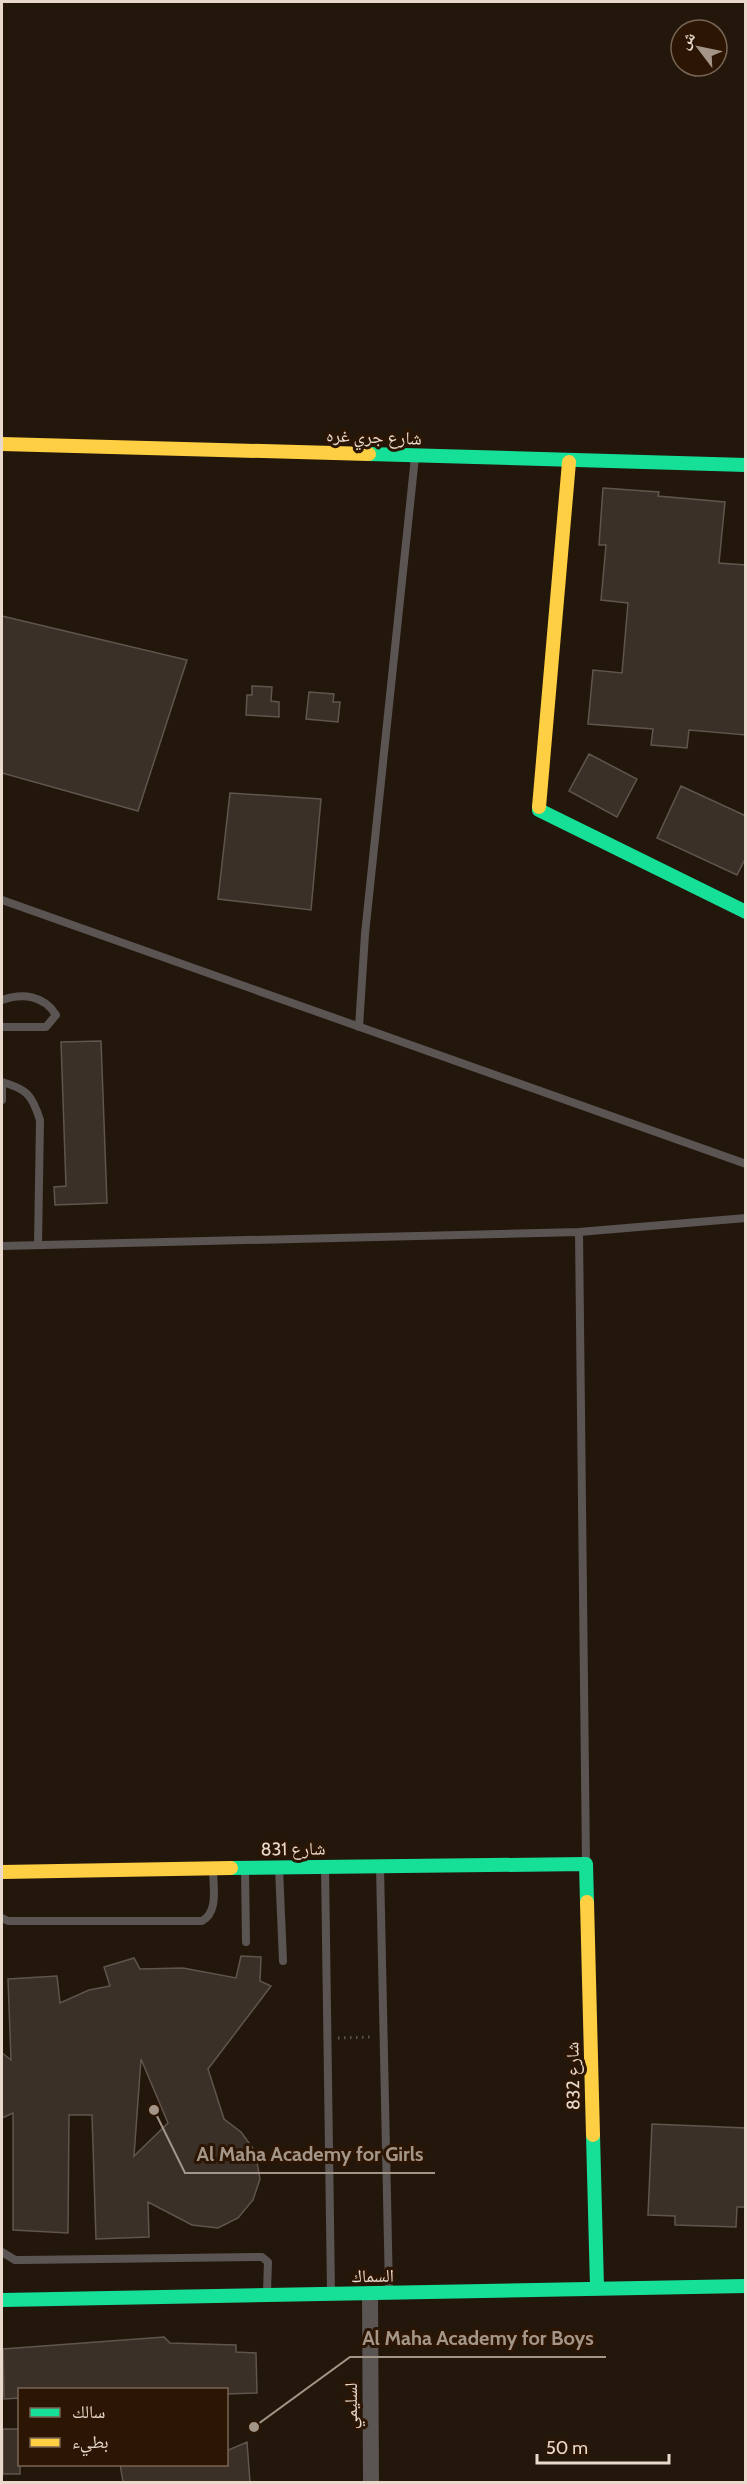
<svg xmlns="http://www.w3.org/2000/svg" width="747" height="2484" font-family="Cabin,'Noto Naskh Arabic',sans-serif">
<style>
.building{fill:#3b3028;stroke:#60554c;stroke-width:1.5;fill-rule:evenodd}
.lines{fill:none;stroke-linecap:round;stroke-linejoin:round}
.path{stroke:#5c5551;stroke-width:3;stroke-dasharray:1.5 4.5;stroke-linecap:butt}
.lane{stroke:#5a5453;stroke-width:8}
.street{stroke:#5a5453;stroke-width:16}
.fast{stroke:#16e098;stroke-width:14}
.slow{stroke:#ffcf43;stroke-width:14}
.labels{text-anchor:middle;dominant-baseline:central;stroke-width:6;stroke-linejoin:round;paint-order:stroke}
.street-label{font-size:18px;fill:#e9d9cd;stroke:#2c1603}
.leader{fill:none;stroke:#a49589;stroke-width:2}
.callout-dot{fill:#a49589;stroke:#2c1603;stroke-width:2}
.callout-label{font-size:20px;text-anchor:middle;font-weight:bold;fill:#a49589;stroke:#2c1603;stroke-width:6;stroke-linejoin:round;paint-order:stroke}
</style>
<rect width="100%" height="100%" fill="#23170c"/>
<!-- building -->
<path class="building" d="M603 488 659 492 658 496 725 502 719 563 746 565V735L689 730 687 748 651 745 653 729 588 724 593 670 622 673 628 603 601 600 606 545H599Z
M2 616 187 660 138 811 2 773Z
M252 686 272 687 271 701 279 702V717L246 715 247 695H252Z
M309 692 334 694 333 702H340L338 722 306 719Z
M589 754 637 779 617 817 569 791Z
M681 786 746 816V857L737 875 657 838Z
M230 793 321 799 311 910 218 899Z
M101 1041 107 1203 55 1205 54 1187 66 1186 61 1042Z
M241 1956 261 1957 260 1981 271 1986 208 2069 224 2119 241 2132 255 2151 260 2179 253 2200 238 2218 218 2228 192 2225 148 2202 149 2237 96 2239 92 2115H69L68 2233 13 2230V2113L2 2118V2053L11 2060 8 1979 57 1976 60 2003 89 1990 110 1986 104 1967 134 1958 140 1969 183 1968 236 1978ZM141 2059 168 2123 134 2156Z
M652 2124 746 2128V2207H737L736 2227 675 2225V2216L648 2215Z
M164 2337 170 2343 236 2345V2352L256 2353 257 2393 226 2394V2390H20V2398L4 2399 3 2349Z
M3 2429H20V2474H3Z
M247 2442 250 2482H123L120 2464H226V2451Z"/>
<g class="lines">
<!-- path -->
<path class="path" d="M338 2038 371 2037"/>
<!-- lane -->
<path class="lane" d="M2 900 746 1164
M2 1000C22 993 44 995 56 1015L46 1027H2
M359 1027 365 934 415 457
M2 1082C27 1089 32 1095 40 1120L38 1245
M2 1100V1082
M579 1232 586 1864
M2 1246 579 1232 746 1218
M380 1866 389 2291
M325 1867 331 2292
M279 1868 283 1961
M245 1869 246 1942
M2 1918 8 1921H202C219 1912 213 1886 213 1869
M2 2252 15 2260H23L262 2257 268 2262 267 2292"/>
<!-- street -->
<path class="street" d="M370 2294 371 2482"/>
<!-- fast -->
<path class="fast" d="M369 454 746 465
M539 807V810L746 912
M231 1868 586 1864 587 1902
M593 2135 597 2287
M2 2300 746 2286"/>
<!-- slow -->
<path class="slow" d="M2 444 369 454
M539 807 569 462
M2 1872 231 1868
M587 1902 593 2135"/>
</g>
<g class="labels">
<!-- street labels -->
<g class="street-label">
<text transform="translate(374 437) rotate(2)">شارع جري غره</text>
<text transform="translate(293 1849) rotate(-1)">شارع 831</text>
<text transform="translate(573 2076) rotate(-91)">شارع 832</text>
<text transform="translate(373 2276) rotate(-1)">السماك</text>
<text transform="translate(351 2406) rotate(-90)">لسليمي</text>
</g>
</g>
<!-- callouts -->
<path class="leader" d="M154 2110L185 2173H435M254 2427L350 2357H606"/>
<g class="callout-dot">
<circle cx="154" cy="2110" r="6"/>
<circle cx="254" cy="2427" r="6"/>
</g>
<g class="callout-label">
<text x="310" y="2161">Al Maha Academy for Girls</text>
<text x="478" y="2345">Al Maha Academy for Boys</text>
</g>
<!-- border -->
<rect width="747" height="2484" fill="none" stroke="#e9d9cd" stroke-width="6"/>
<!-- legend -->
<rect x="18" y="2388" width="210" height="78" fill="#2c1603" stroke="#786454" stroke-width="1.5"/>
<rect x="30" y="2408" width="30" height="9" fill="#16e098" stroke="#786454" stroke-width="1.5"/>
<text x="72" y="2418" font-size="18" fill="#e9d9cd">سالك</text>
<rect x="30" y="2438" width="30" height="9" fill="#ffcf43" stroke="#786454" stroke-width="1.5"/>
<text x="72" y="2448" font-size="18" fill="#e9d9cd">بطيء</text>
<!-- north arrow -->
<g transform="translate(699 48) rotate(302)"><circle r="28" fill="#2c1603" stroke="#786454" stroke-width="1.5"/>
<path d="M0-4.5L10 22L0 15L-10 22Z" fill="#a49589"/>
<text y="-9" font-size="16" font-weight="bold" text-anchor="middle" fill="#e9d9cd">ش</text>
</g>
<!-- scale -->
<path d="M537 2454v9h132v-9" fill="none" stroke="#e9d9cd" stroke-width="3"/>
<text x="546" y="2454" font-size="18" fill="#e9d9cd" stroke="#2c1603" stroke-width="4.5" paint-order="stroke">50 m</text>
</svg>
